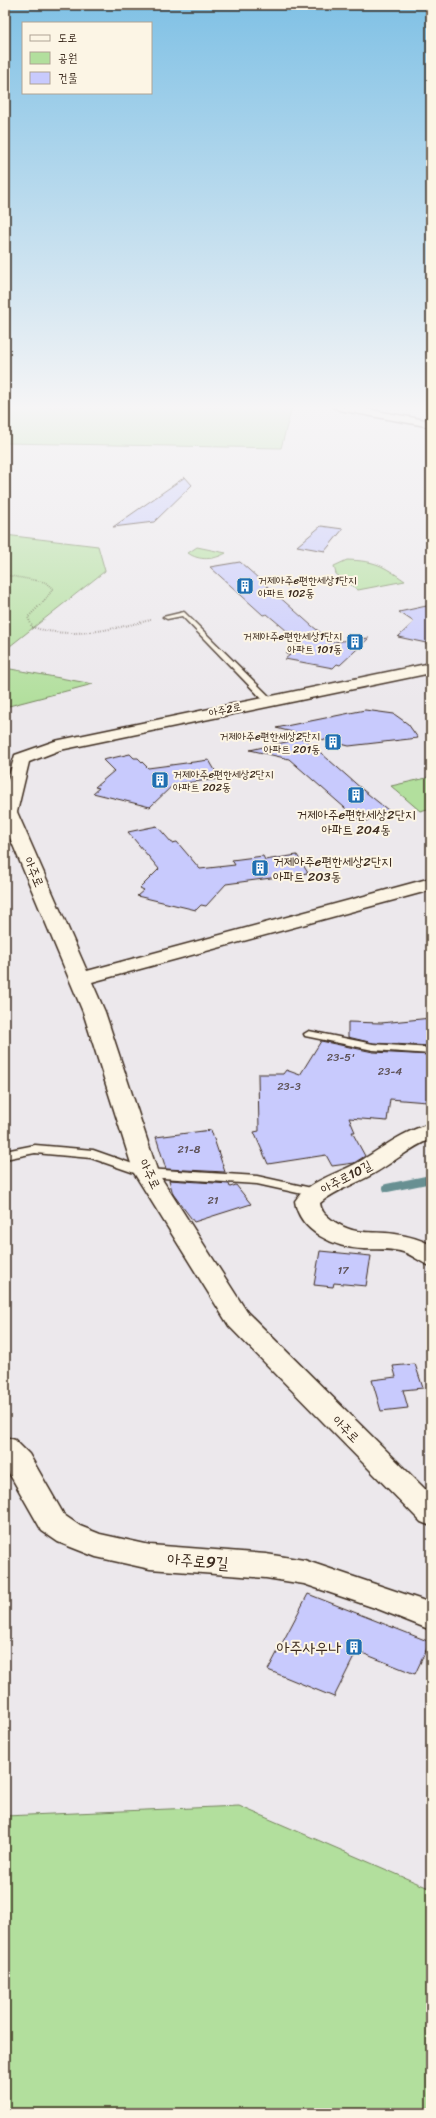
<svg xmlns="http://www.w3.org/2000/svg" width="436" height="2118" font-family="Sriracha,'Poor Story',sans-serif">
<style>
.green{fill:#b2df9d;stroke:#76845e}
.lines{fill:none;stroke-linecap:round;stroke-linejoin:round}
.stream{stroke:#679092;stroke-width:8}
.building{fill:#c8cafd;stroke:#3b2a1e}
.service-casing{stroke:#3b2a1e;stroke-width:3}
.minor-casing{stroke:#3b2a1e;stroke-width:3}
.tertiary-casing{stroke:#3b2a1e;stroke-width:3}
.trunk-casing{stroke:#3b2a1e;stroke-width:3}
.path-far1{stroke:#3b2a1e;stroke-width:1.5;stroke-dasharray:0.5 1.5;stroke-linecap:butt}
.path{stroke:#3b2a1e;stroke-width:2;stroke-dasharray:0.5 2;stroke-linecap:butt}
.service{fill:#fcf5e5;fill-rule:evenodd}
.minor{fill:#fcf5e5;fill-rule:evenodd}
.tertiary{fill:#fcf5e5;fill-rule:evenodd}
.trunk{fill:#fcf5e5;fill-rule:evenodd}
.labels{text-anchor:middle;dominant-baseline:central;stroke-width:4;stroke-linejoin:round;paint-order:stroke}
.far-poi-label{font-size:11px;fill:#3b2a1e;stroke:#fcf5e5;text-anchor:start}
.far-street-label{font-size:11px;fill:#3b2a1e;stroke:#fcf5e5}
.number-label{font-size:11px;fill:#5e5256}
.poi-label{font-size:13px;fill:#3b2a1e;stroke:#fcf5e5}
.street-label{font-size:13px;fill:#3b2a1e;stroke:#fcf5e5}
.near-street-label{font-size:16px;fill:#3b2a1e;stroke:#fcf5e5}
.near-poi-label{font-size:16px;fill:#3b2a1e;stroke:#fcf5e5;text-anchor:end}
</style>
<rect width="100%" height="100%" fill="#ece8ec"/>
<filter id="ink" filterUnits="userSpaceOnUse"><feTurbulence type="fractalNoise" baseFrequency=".025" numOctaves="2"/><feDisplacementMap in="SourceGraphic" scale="8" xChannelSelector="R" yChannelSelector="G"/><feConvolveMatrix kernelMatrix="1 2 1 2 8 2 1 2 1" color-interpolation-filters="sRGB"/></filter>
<g filter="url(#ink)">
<!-- green -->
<path class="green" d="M5 407H292L281 448 5 443Z
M5 535 98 546 105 571 5 650Z
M197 547 226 553C214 560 199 561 188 553Z
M347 560C376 561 382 565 405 581L358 590 336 574 334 566Z
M5 668 93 684 5 707Z
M431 777V808L420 811 391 786Z
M239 1806 431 1889V2113H5V1816Z"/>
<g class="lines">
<!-- stream -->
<path class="stream" d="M387 1188 431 1179"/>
</g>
<!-- building -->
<path class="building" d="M185 477 192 485 154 522 113 527Z
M321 526 343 529 325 551 297 546Z
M240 562 312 626 333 642 369 638 340 665 337 664 333 668 285 659 290 655 286 654 300 642 267 614 263 615 210 567Z
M431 605V644L398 637 414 622 399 612Z
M365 710 394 714 408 724 418 738 349 746 276 728Z
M304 738 363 790 393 814 361 822 289 759 250 750Z
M130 754 134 758H138L148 768 209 760 220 779 174 784 150 807 93 793 99 788 95 787 114 771 103 760Z
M157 826 172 843 177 842 200 869 235 865 232 860 263 856 265 860 297 855 308 873 226 884 206 906 201 905 196 910 137 896 144 890 140 888 159 869 128 832Z
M431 1018V1046L373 1043 348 1037V1022L381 1023Z
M321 1041 373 1052 431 1055V1079H429L427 1102 390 1099 387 1121 349 1118 355 1132H352L365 1156 354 1163 332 1166 326 1155 268 1164 254 1132 259 1131 258 1074H283L286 1070 300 1075Z
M211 1130 225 1172 166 1169 156 1137Z
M169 1180 229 1184 230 1187 236 1185 251 1204 194 1222 173 1194Z
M320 1251 371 1256 366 1286 334 1283 333 1287 314 1285Z
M415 1364 423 1388 403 1390 408 1408 381 1411 372 1380 396 1377 393 1366Z
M308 1594 430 1642 415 1674 357 1651 334 1697 268 1670Z"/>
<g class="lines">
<defs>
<path id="service" d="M184 612 272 699V703H266L182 616 167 619 163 617Z
M309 1031 373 1044 431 1048V1054L373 1050 305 1036 304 1034Z
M35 1145 93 1150 147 1169 257 1176 316 1189 322 1193 316 1197 257 1184 146 1177 91 1158 35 1153 5 1159V1151Z"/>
<path id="minor" d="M431 1124V1139C410 1147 393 1163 373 1174 356 1184 335 1190 320 1203 321 1212 326 1215 332 1220 356 1237 369 1230 395 1234 408 1236 420 1239 431 1245V1266C421 1263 413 1255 403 1252 391 1248 376 1250 363 1249 336 1248 299 1232 295 1201 308 1181 337 1174 357 1163 383 1148 402 1131 431 1124Z
M5 1437 15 1440 29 1454 64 1515 80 1526 100 1534 150 1545 266 1554 304 1560 431 1603V1630L378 1609 304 1584 266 1578 150 1569 96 1557 58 1542 42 1531 5 1466Z"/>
<path id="tertiary" d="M431 663V673L60 750 29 762 17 812 87 971 431 878V890L92 982 105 1012 158 1173 247 1312 431 1495V1526L421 1522 229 1326 134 1173 83 1012 5 826V789L15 755 55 741Z"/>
<path id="trunk" d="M333 407H355L431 421V427L339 410Z"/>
</defs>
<!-- service casing -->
<use href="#service" class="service-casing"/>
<!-- minor casing -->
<use href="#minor" class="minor-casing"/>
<!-- tertiary casing -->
<use href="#tertiary" class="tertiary-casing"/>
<!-- trunk casing -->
<use href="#trunk" class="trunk-casing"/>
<!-- path-far1 -->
<path class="path-far1" d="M5 575 45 582 53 589 44 601"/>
<!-- path -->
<path class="path" d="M45 600 28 617 32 627C73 640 111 629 151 620"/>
<!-- service -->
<use href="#service" class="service"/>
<!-- minor -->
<use href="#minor" class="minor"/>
<!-- tertiary -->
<use href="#tertiary" class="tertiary"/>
<!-- trunk -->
<use href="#trunk" class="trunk"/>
</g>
</g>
<!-- sky -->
<linearGradient id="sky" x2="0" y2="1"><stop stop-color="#80c1e5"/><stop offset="0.58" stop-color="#f6f5f6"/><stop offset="1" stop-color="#f6f5f6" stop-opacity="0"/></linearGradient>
<rect width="436" height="703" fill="url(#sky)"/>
<!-- icons -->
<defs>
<symbol id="building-square" viewBox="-11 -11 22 22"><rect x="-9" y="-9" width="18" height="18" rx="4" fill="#1f6fb2" stroke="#fcf5e5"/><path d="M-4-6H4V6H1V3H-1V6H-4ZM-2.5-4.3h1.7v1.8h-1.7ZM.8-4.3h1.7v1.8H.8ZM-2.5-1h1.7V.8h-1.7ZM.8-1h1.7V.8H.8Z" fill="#fff"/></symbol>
</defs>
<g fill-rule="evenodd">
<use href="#building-square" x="235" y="576" width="20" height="20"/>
<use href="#building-square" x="345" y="632" width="20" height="20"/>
<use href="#building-square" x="323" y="732" width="20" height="20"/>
<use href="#building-square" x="150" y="770" width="20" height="20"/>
<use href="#building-square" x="346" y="785" width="20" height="20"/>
<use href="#building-square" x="250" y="858" width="20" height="20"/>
<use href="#building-square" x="344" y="1637" width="20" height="20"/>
</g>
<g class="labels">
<!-- far-poi labels -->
<g class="far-poi-label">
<text x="258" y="580">거제아주e편한세상1단지<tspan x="258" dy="13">아파트 102동</tspan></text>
<text x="342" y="636" text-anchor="end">거제아주e편한세상1단지<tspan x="342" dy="13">아파트 101동</tspan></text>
<text x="320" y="736" text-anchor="end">거제아주e편한세상2단지<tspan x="320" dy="13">아파트 201동</tspan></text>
<text x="173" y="774">거제아주e편한세상2단지<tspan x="173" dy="13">아파트 202동</tspan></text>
</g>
<!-- far-street labels -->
<g class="far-street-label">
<text transform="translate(225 710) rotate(-12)">아주2로</text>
</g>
<!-- number labels -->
<g class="number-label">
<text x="341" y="1057">23-5'</text>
<text x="390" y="1071">23-4</text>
<text x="289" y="1086">23-3</text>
<text x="189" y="1149">21-8</text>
<text x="213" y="1200">21</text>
<text x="343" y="1270">17</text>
</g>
<!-- poi labels -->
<g class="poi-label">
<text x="356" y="814">거제아주e편한세상2단지<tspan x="356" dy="15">아파트 204동</tspan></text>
<text x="273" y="861" text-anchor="start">거제아주e편한세상2단지<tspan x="273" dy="15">아파트 203동</tspan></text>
</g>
<!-- street labels -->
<g class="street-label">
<text transform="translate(34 872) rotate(67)">아주로</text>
<text transform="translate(150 1174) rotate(64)">아주로</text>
<text transform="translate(346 1177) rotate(-28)">아주로10길</text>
<text transform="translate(346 1429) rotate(45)">아주로</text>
</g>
<!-- near-street labels -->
<g class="near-street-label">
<text transform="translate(198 1561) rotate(4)">아주로9길</text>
</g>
<!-- near-poi labels -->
<g class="near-poi-label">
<text x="341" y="1647">아주사우나</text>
</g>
</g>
<!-- margin -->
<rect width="436" height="2118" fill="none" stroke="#fcf5e5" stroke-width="20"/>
<rect x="10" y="10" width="416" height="2098" fill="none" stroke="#3b2a1e" stroke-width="1.5" filter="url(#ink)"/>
<!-- legend -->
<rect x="22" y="22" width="130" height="72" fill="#fcf5e5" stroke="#afa495"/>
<rect x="30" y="35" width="20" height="6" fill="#fcf5e5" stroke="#afa495"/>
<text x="58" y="42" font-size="12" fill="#3b2a1e">도로</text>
<rect x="30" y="52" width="20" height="12" fill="#b2df9d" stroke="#afa495"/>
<text x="58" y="62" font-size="12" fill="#3b2a1e">공원</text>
<rect x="30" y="72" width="20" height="12" fill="#c8cafd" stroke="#afa495"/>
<text x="58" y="82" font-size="12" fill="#3b2a1e">건물</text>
</svg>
